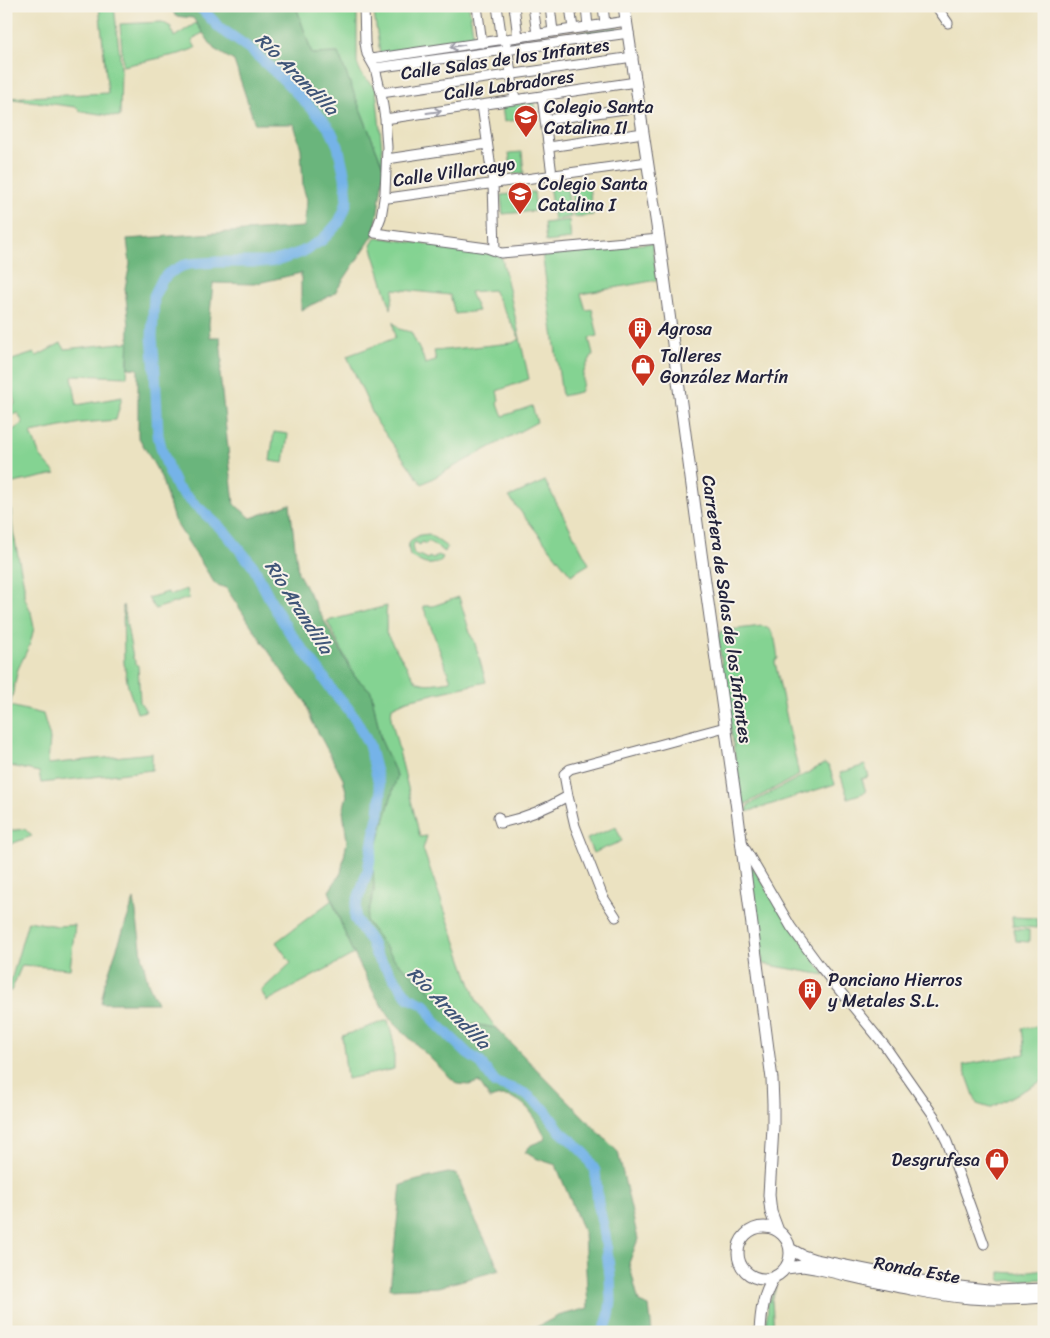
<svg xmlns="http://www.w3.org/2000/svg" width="1050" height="1338" font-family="Sriracha,sans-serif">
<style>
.green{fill:#84d392;stroke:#537a66}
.forest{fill:#6bb57c;stroke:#466c5c}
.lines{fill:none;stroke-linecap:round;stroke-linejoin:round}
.river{stroke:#75b3e8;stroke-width:11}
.minor-casing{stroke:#68656a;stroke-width:11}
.major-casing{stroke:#68656a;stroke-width:13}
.minor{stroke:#fff;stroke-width:9}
.major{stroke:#fff;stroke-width:11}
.oneway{stroke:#9c9ca7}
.labels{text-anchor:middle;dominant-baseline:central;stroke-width:4;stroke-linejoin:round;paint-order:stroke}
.street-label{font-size:18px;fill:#22223b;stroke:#f7f3e8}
.poi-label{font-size:18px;fill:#22223b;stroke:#f7f3e8;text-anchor:start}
.water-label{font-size:19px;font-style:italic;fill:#3f5578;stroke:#f7f3e8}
</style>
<rect width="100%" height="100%" fill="#f7f3e8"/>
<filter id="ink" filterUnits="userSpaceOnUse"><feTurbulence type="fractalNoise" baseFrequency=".02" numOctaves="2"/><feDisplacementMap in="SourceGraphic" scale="10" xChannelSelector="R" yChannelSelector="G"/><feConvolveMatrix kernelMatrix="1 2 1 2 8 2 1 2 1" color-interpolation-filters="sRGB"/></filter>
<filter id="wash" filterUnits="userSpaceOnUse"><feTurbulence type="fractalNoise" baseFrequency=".0096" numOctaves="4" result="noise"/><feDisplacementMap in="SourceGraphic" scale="20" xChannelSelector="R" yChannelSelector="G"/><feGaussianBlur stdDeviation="1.12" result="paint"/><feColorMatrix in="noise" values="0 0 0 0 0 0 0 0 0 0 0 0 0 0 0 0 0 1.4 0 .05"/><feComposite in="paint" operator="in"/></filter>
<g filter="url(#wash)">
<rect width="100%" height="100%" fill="#ebe2c1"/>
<!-- green -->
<path class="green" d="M99 6H114L121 67 120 117 80 111 76 107 6 98 108 93Z
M296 6H357V63L362 75 376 89 384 169 338 53 312 54Z
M373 6H469L474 40 380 54Z
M162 22 171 27 174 37 196 23 203 33 197 36 192 41 196 48 179 54 123 66 120 24Z
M617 27 618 30 616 31 510 46V42Z
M496 44 497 47 382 63V61Z
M534 102 536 117 504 122 502 106Z
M522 152 524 173 512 174 509 153Z
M588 179 593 215 574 217 570 181Z
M566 182 571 217 554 220 549 184Z
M534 192 536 211 503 214 501 195Z
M569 220 571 239 546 242 544 223Z
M376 237 489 253 497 255 502 258 529 379 497 391 499 400 497 402 503 416 532 406 537 422 422 484 376 421 347 356 395 338 393 322 399 329 411 332 423 357 425 364 436 361 434 351 512 343 520 339 493 290 470 292 478 311 455 314 450 295 394 289 391 309 371 245Z
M652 243 657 280 581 294 586 310 592 309 598 336 589 338 593 354C589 361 585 367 583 375 583 381 583 386 580 392L562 396 542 253Z
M129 342 127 377 76 375 72 377 77 405 122 397 116 420 81 423 31 433 40 456 56 474 9 484 13 531 24 585V596L31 612 34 628 30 644 18 669 10 706 43 714 50 738 48 764 152 753V770L41 783 39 772 6 765V435L23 423 18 413 6 417V408L15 404 6 362 34 353 37 356 61 343 65 349Z
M274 432 288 434 284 463 270 461Z
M545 481 589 564 571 575 509 497Z
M429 534 447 547 445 552 428 541 426 544 422 542 420 545 415 542 412 547 414 554 419 557 420 555 428 559 429 557 433 559 438 555 443 557 440 562C425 567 423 563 410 556L408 546 411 540 420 535Z
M187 589 189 598 155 609 148 598 168 592 169 595Z
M459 597 471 636 474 640 486 682 407 700 392 707 391 718 420 837 427 836 423 849 477 1002 496 1028 468 1023 395 960 366 921 374 892 373 860 397 776 381 740 371 691 355 677 327 621 387 606C385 615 387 623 386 633L415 680C424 687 440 682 451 681L423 606H433Z
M123 605 133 658 138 666 140 702 146 711 137 713 128 687 124 663Z
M762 626C777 630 775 644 778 658L775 662 799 775 742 806 718 637 721 631Z
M824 764 829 766 835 784 747 812 748 805Z
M865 765 869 777 862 779 866 792 848 798 840 773Z
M616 827 622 841 593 853 587 839Z
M25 829 32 836 11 844 6 857V831Z
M749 862 825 975 763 964Z
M332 900 349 944 354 954 267 1001 261 991 291 963 276 942Z
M1012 917 1036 918 1037 928 1013 926Z
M28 921 57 926 75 925 70 969 22 965 11 991H8Z
M1014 929 1029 930V942L1016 941Z
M388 1020 394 1044V1069L347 1079 342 1036Z
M1044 1026V1080L990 1108 977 1104 963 1065 1025 1054 1022 1028Z
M1044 1269V1279L1002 1281 1000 1279V1272L1015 1273Z
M776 1287 772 1301 774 1332H766L768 1303Z"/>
<!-- forest -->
<path class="forest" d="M172 6H296L312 54 338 53 384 169 375 233 334 294 301 310V273L254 284 213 283 209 324 210 337H220L222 360 220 374 234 504 251 518 290 504 298 573 355 677 371 691 381 740 397 776 373 860 374 892 366 921 395 960 467 1023 496 1028 618 1152 638 1239 629 1263 639 1302 649 1306 652 1332H527L558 1316 588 1308 584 1233 556 1165 535 1158 525 1152 531 1145 546 1139C538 1121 525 1096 502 1096 498 1096 494 1098 490 1099L479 1082 469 1085 457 1084 393 1022 375 995 349 944 329 891 341 873 347 841 343 811 347 795 343 779 312 721 305 701 290 683 226 588 215 584 174 520 161 477 138 436V369L128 368 129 325 125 288 130 264 127 239 304 227 307 200 303 187 301 149 294 124H255L234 61 214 49 193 18 175 16Z
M134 899 143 961 148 983 157 1003H101L105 983Z
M448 1173 457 1174 473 1215 500 1270 438 1287 390 1289 401 1185 418 1180Z"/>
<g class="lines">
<!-- river -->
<path class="river" d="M199 6 220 28 250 49 285 81 321 118 331 131 338 146 345 177 347 200 344 211 339 222 331 231 322 240 302 252 282 259 268 262H217L189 264 182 266 169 273 162 280 154 296 152 337 155 372 158 435 162 451 169 471 177 488 225 532 253 566 273 605 290 633 320 672 334 693 347 707 357 722 369 745 381 792 379 813 375 830 368 870 356 905 355 918 363 931 371 941 376 955 409 998 425 1005 436 1023 468 1054 480 1062 495 1083 519 1091 527 1095 544 1109 561 1132 571 1140 586 1155 595 1171 598 1203 605 1235 610 1276 611 1301 609 1316 605 1328 602 1332"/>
</g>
</g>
<g filter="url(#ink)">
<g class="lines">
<defs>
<path id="minor" d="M364 6 365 43 367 54 375 68 381 93 385 119 387 147 385 193 381 217 375 233 487 248 501 253 659 239
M477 6 482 43
M497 6 502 40
M514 6 518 37
M533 6 537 34
M550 6 553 32
M570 6 573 29
M586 6 588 27
M603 6 605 24
M936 6 948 23
M507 46 515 100
M371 59 627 21
M375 68 629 33
M381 93 633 57
M542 96 552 175
M482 105 493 183 495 250
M385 119 636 82
M545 120 640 107
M549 147 643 133
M387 159 487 144
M384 198H388L648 162
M568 796 575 826 603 897 616 917
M498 817 500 823C524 818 546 809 568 796L564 774 570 769 725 727
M743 845 791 927 822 969 885 1046 934 1116 947 1142 984 1244"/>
<path id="major" d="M624 6 659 239 701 553 737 809 768 1049 772 1079 773 1104V1127L769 1195 771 1212 778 1231
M738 1253a26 26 0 1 1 52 0a26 26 0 1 1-52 0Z
M790 1249 803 1256 815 1260 941 1285 997 1291 1044 1289
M786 1268 803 1266 815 1268C866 1279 918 1293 970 1298 995 1300 1019 1299 1044 1297
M760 1332C761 1312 763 1295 774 1278"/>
</defs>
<!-- minor casing -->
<use href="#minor" class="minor-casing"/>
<!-- major casing -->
<use href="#major" class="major-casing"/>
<!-- minor -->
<use href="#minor" class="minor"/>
<!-- major -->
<use href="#major" class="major"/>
</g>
<!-- one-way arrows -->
<defs><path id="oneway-shaft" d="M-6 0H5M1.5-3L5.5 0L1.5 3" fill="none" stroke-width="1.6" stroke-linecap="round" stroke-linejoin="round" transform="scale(1.25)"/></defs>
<g class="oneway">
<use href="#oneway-shaft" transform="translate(457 46) rotate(171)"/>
<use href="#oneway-shaft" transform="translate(434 112) rotate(-8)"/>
</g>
</g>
<!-- icons -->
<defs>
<symbol id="school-pin" viewBox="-11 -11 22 30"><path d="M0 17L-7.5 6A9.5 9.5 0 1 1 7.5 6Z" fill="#c8321e" stroke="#f7f3e8"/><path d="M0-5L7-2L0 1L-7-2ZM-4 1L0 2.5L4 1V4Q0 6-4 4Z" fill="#fff"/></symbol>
<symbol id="building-pin" viewBox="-11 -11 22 30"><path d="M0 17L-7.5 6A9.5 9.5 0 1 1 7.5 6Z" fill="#c8321e" stroke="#f7f3e8"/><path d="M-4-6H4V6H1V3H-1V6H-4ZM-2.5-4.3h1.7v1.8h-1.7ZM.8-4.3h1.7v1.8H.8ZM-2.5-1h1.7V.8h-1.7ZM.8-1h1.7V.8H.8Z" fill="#fff"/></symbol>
<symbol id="shop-pin" viewBox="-11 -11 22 30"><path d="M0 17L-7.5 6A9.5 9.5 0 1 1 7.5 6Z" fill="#c8321e" stroke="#f7f3e8"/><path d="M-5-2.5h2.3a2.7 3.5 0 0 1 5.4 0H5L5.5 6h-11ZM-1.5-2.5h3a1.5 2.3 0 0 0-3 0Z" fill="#fff"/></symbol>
</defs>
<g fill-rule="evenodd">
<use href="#school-pin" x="512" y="103" width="28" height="38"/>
<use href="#school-pin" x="506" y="180" width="28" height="38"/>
<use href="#building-pin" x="626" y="315" width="28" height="38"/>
<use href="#shop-pin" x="629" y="352" width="28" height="38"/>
<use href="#building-pin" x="796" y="976" width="28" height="38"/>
<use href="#shop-pin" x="983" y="1146" width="28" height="38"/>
</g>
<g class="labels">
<!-- street labels -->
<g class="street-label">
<text transform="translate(505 59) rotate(-8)">Calle Salas de los Infantes</text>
<text transform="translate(509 85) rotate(-8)">Calle Labradores</text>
<text transform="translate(454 172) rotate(-8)">Calle Villarcayo</text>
<text transform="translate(727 609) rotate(82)">Carretera de Salas de los Infantes</text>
<text transform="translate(917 1270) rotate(10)">Ronda Este</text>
</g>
<!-- poi labels -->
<g class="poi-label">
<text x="544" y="107">Colegio Santa<tspan x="544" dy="21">Catalina II</tspan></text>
<text x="538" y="184">Colegio Santa<tspan x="538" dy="21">Catalina I</tspan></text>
<text x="658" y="329">Agrosa</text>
<text x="660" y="356">Talleres<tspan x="660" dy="21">González Martín</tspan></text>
<text x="828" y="980">Ponciano Hierros<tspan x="828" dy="21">y Metales S.L.</tspan></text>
<text x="980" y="1160" text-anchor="end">Desgrufesa</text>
</g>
<!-- water labels -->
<g class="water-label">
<text transform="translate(297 74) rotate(45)">Río Arandilla</text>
<text transform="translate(299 607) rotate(57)">Río Arandilla</text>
<text transform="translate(449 1008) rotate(45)">Río Arandilla</text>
</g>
</g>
<!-- margin -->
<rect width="1050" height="1338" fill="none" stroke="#f7f3e8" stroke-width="25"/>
</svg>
